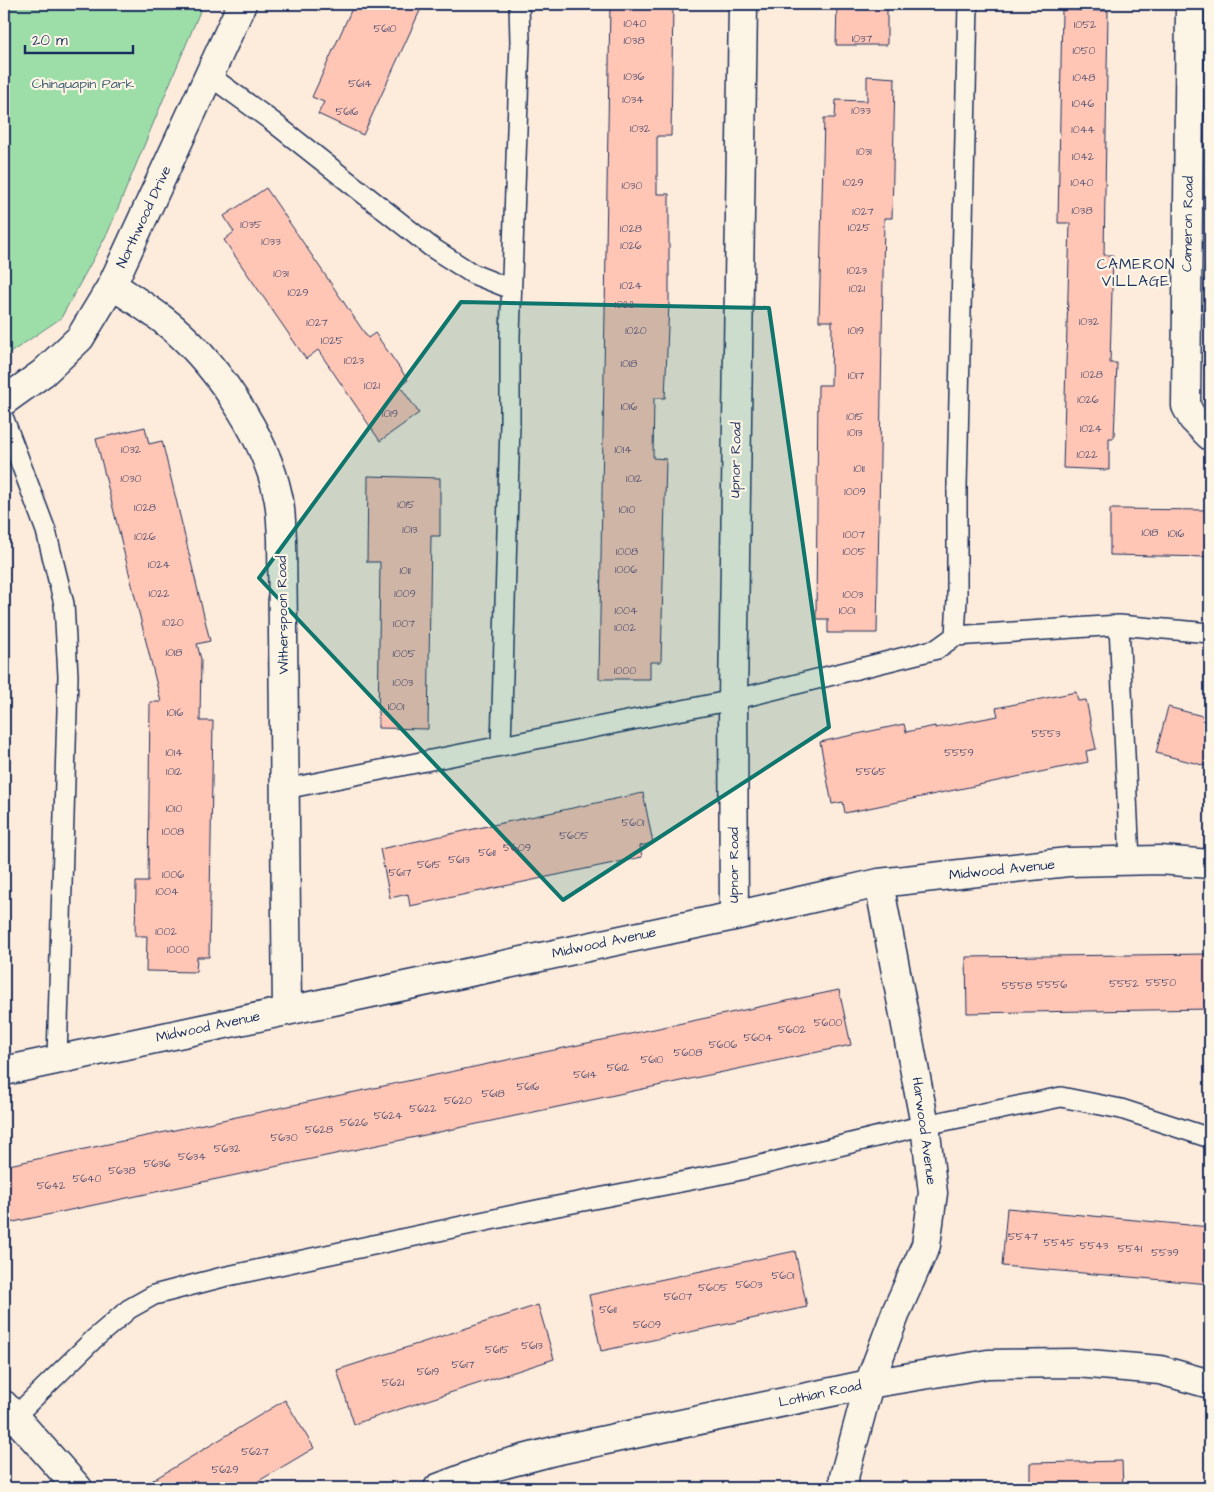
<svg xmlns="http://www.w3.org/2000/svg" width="1214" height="1492" font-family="'Architects Daughter',sans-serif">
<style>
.green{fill:#9ddea8;stroke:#5c8683}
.building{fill:#ffc5b5;stroke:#1b2f5e}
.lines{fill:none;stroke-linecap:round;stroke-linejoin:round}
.lane-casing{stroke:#1b2f5e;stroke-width:22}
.street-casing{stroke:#1b2f5e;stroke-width:31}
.secondary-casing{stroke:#1b2f5e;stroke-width:31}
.lane{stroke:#fcf5e5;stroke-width:19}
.street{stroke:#fcf5e5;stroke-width:28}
.secondary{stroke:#fcf5e5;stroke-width:28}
.marked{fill:#0f766e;fill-opacity:0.2;stroke:#0f766e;stroke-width:4;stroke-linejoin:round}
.labels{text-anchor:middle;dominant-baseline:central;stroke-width:4.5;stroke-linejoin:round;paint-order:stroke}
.number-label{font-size:11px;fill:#545474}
.park-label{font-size:14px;fill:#3c5b70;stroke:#fcf5e5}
.street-label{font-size:14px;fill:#1b2f5e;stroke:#fcf5e5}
.neighbourhood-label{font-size:15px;letter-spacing:1px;fill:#1b2f5e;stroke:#fcf5e5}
</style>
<rect width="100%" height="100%" fill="#fdebdb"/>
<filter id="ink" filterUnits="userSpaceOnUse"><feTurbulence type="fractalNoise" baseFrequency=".02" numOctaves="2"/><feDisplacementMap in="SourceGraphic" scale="10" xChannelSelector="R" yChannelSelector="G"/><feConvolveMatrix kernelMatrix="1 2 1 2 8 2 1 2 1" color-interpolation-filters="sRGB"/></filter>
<g filter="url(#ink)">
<!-- green -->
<path class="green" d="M4 4H203L108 232 61 318 4 357Z"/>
<!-- building -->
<path class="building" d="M354 4H423L363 135 318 114 324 102 312 97Z
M610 4H673L671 136H657V194H669V303L665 398H654L653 458 666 459 661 662H650V679H599Z
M837 4H887V45H836Z
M1062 10 1108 11 1104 255H1113L1110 363H1117L1114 438H1109V470L1063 468 1070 223H1058Z
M867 76 895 78 892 218H884L877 633H828V619H816L818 385H831L832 321H819L824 118H835L836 100 867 101Z
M266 188 368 338 375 333 408 380 400 386 419 413 380 441 318 350 306 359 224 240 234 232 224 216Z
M145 427 149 444 162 441 210 641 197 644 201 659 200 721H213L209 957H197L196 972 146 971 147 936H135L136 882H148L150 702H161L96 439Z
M368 476 440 478V536H431L428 729 378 728 380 562H367Z
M1110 509 1210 510V557L1110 555Z
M1076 692 1078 701 1086 700 1096 749 1086 751 1088 762 845 813 843 802 832 804 820 742 904 724 906 732 935 726V728L998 716 996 708Z
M1168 707 1210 718V767L1156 753Z
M643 793 653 843 640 846 642 857 410 906 408 894 390 898 380 849Z
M1210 954V1009L967 1013 966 957Z
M839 990 851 1045 4 1224V1166Z
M1007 1208 1210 1227V1284L1002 1266Z
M795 1251 807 1307 601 1351 589 1295Z
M538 1305 554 1359 354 1424 337 1370Z
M285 1400 314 1448 247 1488H140Z
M1122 1461 1123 1488H1030V1463Z"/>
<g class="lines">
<defs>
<path id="lane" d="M210 76 273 122 431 247 473 274 511 289
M4 419 46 531 64 604 68 676 57 1059
M1119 625 1210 633
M955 636 1119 625 1130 861
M501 746 510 424V336L520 42 519 4
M285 789 733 700 937 649 955 636 957 599V486L968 4
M4 1427 94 1339 129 1309 154 1295 223 1277 537 1210 732 1172 925 1125 1061 1097 1121 1109 1210 1138"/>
<path id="street" d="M1190 4 1186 406 1193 419 1210 436
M112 285C129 296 146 307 162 319 212 357 265 434 278 496 281 509 281 524 282 538L287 1010
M4 401 43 373 80 338 112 285 242 4
M734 916 733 700 743 4
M4 1071 734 916 879 883 1068 862 1160 860 1210 864
M4 1405 78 1488
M845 1488 844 1477 869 1384 897 1310 926 1245 933 1193 925 1125 879 883"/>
<path id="secondary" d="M438 1488 493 1467 554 1451 869 1384 988 1364 1077 1363 1160 1370 1210 1384"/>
</defs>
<!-- lane casing -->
<use href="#lane" class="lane-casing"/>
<!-- street casing -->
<use href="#street" class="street-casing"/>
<!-- secondary casing -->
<use href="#secondary" class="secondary-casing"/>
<!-- lane -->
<use href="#lane" class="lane"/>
<!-- street -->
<use href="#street" class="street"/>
<!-- secondary -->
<use href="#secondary" class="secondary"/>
</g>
</g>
<!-- marked area -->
<path class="marked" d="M461 302 769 308 829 727 563 900 259 578Z"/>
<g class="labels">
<!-- number labels -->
<g class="number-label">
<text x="635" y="23">1040</text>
<text x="1085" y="24">1052</text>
<text x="385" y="28">5610</text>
<text x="862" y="38">1037</text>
<text x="634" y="40">1038</text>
<text x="1084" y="50">1050</text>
<text x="634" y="76">1036</text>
<text x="1084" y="77">1048</text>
<text x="360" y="83">5614</text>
<text x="633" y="99">1034</text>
<text x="1083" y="103">1046</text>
<text x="861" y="110">1033</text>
<text x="347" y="111">5616</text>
<text x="640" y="128">1032</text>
<text x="1083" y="129">1044</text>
<text x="864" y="151">1031</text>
<text x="1083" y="156">1042</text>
<text x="853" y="182">1029</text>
<text x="1082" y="182">1040</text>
<text x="632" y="185">1030</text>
<text x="1082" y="210">1038</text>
<text x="863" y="211">1027</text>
<text x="251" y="224">1035</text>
<text x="859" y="227">1025</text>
<text x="631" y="228">1028</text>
<text x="271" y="241">1033</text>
<text x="631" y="245">1026</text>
<text x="857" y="270">1023</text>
<text x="281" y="273">1031</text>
<text x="631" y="285">1024</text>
<text x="857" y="288">1021</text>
<text x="298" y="292">1029</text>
<text x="625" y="304">1022</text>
<text x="1089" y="321">1032</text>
<text x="317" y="322">1027</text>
<text x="636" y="330">1020</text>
<text x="856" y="330">1019</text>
<text x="332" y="340">1025</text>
<text x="354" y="360">1023</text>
<text x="629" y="363">1018</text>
<text x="1092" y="374">1028</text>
<text x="856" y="375">1017</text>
<text x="372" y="385">1021</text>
<text x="1088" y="399">1026</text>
<text x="629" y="406">1016</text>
<text x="390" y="413">1019</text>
<text x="855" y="416">1015</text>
<text x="1091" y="428">1024</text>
<text x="855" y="432">1013</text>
<text x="131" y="449">1032</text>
<text x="623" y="449">1014</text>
<text x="1087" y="454">1022</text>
<text x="859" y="468">1011</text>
<text x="131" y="478">1030</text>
<text x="634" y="478">1012</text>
<text x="855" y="491">1009</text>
<text x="406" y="504">1015</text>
<text x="145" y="507">1028</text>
<text x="627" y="509">1010</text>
<text x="410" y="529">1013</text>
<text x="1150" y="532">1018</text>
<text x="1176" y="533">1016</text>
<text x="854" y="534">1007</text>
<text x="145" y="536">1026</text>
<text x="627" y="551">1008</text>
<text x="854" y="551">1005</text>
<text x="159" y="564">1024</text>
<text x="626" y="569">1006</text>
<text x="405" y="570">1011</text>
<text x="159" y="593">1022</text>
<text x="405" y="593">1009</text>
<text x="853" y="594">1003</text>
<text x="626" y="610">1004</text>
<text x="847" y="610">1001</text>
<text x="173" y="622">1020</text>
<text x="404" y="623">1007</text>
<text x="625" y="627">1002</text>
<text x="174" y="652">1018</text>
<text x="404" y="653">1005</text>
<text x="625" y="670">1000</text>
<text x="403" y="682">1003</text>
<text x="396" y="706">1001</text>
<text x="175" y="712">1016</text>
<text x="1046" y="733">5553</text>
<text x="174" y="752">1014</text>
<text x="959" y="752">5559</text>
<text x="174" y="771">1012</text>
<text x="871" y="771">5565</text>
<text x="174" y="808">1010</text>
<text x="633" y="822">5601</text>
<text x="173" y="831">1008</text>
<text x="574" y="835">5605</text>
<text x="517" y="847">5609</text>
<text x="487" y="852">5611</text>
<text x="459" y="859">5613</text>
<text x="429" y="864">5615</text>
<text x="400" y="872">5617</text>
<text x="173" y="874">1006</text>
<text x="167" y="891">1004</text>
<text x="166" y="931">1002</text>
<text x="178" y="949">1000</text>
<text x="1161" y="982">5550</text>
<text x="1124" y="983">5552</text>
<text x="1052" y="984">5556</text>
<text x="1017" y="985">5558</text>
<text x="828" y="1022">5600</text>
<text x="792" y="1029">5602</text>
<text x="758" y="1037">5604</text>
<text x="723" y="1044">5606</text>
<text x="688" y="1052">5608</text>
<text x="652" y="1059">5610</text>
<text x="618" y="1067">5612</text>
<text x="585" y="1074">5614</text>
<text x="528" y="1086">5616</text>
<text x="493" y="1093">5618</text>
<text x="458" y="1100">5620</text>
<text x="423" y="1108">5622</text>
<text x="388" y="1115">5624</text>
<text x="354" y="1122">5626</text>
<text x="319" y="1129">5628</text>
<text x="284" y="1137">5630</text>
<text x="227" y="1148">5632</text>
<text x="192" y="1156">5634</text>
<text x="157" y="1163">5636</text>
<text x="122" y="1170">5638</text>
<text x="87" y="1178">5640</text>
<text x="51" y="1185">5642</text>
<text x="1023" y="1236">5547</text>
<text x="1059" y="1242">5545</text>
<text x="1094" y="1245">5543</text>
<text x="1130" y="1248">5541</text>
<text x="1165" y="1252">5539</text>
<text x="783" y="1275">5601</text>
<text x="749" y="1284">5603</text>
<text x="713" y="1287">5605</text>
<text x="678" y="1296">5607</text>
<text x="608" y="1309">5611</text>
<text x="647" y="1324">5609</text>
<text x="532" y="1345">5613</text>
<text x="497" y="1349">5615</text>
<text x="463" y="1364">5617</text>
<text x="428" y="1371">5619</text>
<text x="393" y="1382">5621</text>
<text x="255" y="1451">5627</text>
<text x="225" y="1469">5629</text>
</g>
<!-- park labels -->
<g class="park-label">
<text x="83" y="84">Chinquapin Park</text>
</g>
<!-- street labels -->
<g class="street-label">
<text transform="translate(144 217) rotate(-65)">Northwood Drive</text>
<text transform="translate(1188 224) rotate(-89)">Cameron Road</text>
<text transform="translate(736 460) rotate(-89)">Upnor Road</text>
<text transform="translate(283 615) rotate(-91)">Witherspoon Road</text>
<text transform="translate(734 865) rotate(-90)">Upnor Road</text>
<text transform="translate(1002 870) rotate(-6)">Midwood Avenue</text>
<text transform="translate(604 943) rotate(-12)">Midwood Avenue</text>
<text transform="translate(208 1027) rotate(-12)">Midwood Avenue</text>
<text transform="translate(924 1131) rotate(82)">Harwood Avenue</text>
<text transform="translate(820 1394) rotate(-12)">Lothian Road</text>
</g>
<!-- neighbourhood labels -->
<g class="neighbourhood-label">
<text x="1136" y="264">CAMERON<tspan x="1136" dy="17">VILLAGE</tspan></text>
</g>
</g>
<!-- margin -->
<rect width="1214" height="1492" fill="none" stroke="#fcf5e5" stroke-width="20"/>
<rect x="10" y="10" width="1194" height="1472" fill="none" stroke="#1b2f5e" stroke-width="2" filter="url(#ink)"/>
<!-- scale -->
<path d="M25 45v8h108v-8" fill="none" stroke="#1b2f5e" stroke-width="2.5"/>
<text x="32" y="45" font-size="15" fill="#1b2f5e" stroke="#fcf5e5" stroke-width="4" paint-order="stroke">20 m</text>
</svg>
